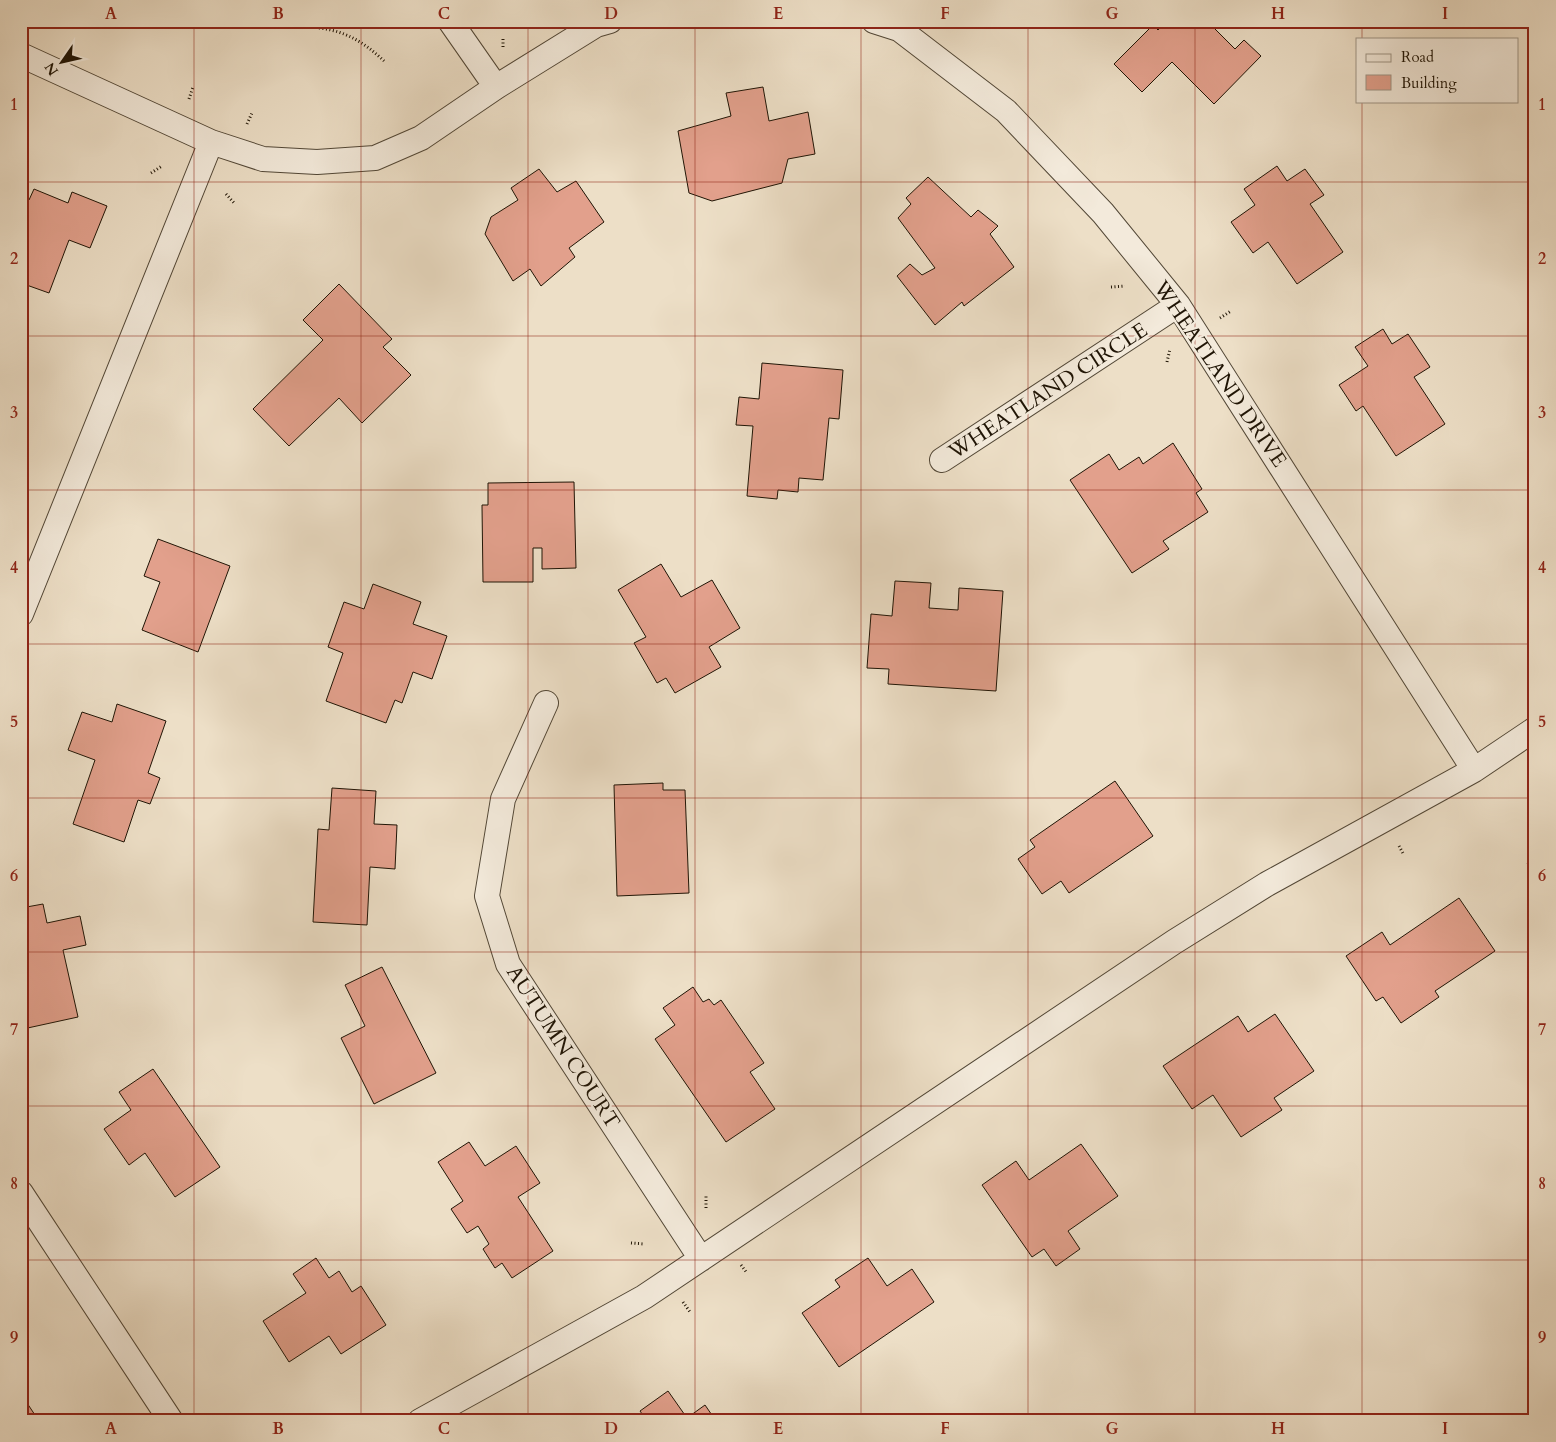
<svg xmlns="http://www.w3.org/2000/svg" width="1556" height="1442" font-family="Cardo,serif">
<style>
.building{fill:#e2a08c;stroke:#1f1405}
.lines{fill:none;stroke-linecap:round;stroke-linejoin:round}
.street-casing{stroke:#524736;stroke-width:26}
.path{stroke:#1f1405;stroke-width:3;stroke-dasharray:1 2.5;stroke-linecap:butt}
.street{stroke:#f3eadb;stroke-width:24}
.grid{fill:none;stroke:#8f2418;stroke-width:1;stroke-opacity:0.55}
.labels{text-anchor:middle;dominant-baseline:central;stroke-width:4.5;stroke-linejoin:round;paint-order:stroke}
.street-label{font-size:21px;fill:#1f1405;stroke:#f3eadb}
.neatline{fill:none;stroke:#8f2418;stroke-width:2}
.grid-label{font-size:16px;text-anchor:middle;font-weight:bold;fill:#8f2418}
</style>
<rect width="100%" height="100%" fill="#eddfc7"/>
<filter id="stains"><feTurbulence type="fractalNoise" baseFrequency=".004" numOctaves="4"/><feColorMatrix values="0 0 0 0 .2 0 0 0 0 .09 0 0 0 0 .02 0 0 0 .5 -.17"/></filter>
<radialGradient id="worn" r=".72"><stop offset=".6" stop-color="#630" stop-opacity="0"/><stop offset="1" stop-color="#630" stop-opacity=".3"/></radialGradient>
<!-- building -->
<path class="building" d="M1166 21H1221L1214 28 1235 49 1244 40 1261 56 1214 104 1172 62 1142 92 1114 64 1153 25 1158 30Z
M763 87 769 121 808 112 815 154 788 159 782 183 712 201 689 193 678 131 731 116 726 93Z
M1277 166 1287 181 1305 169 1324 195 1310 204 1343 252 1297 284 1268 242 1253 253 1231 222 1255 205 1244 189Z
M539 169 557 192 576 181 604 222 569 248 575 257 541 286 530 269 513 281 485 234 491 217 518 200 511 188Z
M928 177 971 217 978 210 998 226 990 234 1014 267 964 306 962 302 935 325 897 276 910 264 922 275 935 268 898 218 911 204 906 198Z
M34 189 68 203 72 192 107 206 90 248 69 240 49 293 21 283V197L29 200Z
M339 284 392 339 383 347 411 375 362 423 339 398 289 446 253 409 323 340 303 320Z
M1383 329 1392 344 1408 334 1430 367 1414 377 1445 424 1396 456 1363 406 1356 411 1339 385 1368 366 1355 347Z
M762 363 843 370 839 419 829 418 823 480 799 478 798 492 778 490 777 499 747 496 753 426 736 425 739 397 759 399Z
M1173 443 1202 489 1196 493 1208 512 1163 541 1169 549 1132 573 1070 480 1109 454 1119 470 1139 457 1143 464Z
M574 482 576 568 542 569V548H533V582H483L482 505H488V483Z
M158 539 230 566 198 652 142 630 160 582 144 576Z
M661 564 681 597 712 580 740 628 709 647 721 667 675 693 666 678 657 683 634 643 646 637 618 590Z
M895 581 931 583 929 608 958 610 959 588 1003 591 996 691 888 684 889 669 867 668 871 614 892 616Z
M373 584 421 602 413 624 447 636 432 679 413 672 402 703 395 700 386 723 326 701 343 653 328 647 344 602 364 609Z
M117 704 166 721 148 773 160 778 150 804 138 800 124 842 73 824 95 760 68 750 82 712 112 722Z
M1115 781 1153 836 1069 893 1061 881 1042 894 1018 859 1035 847 1030 840Z
M663 783V790H685L689 893 617 896 614 785Z
M332 788 376 791 374 824 397 825 395 869 370 867 367 925 313 922 318 829 329 830Z
M1535 858V874L1527 863Z
M1459 898 1495 951 1435 991 1439 997 1401 1023 1383 997 1376 1001 1346 956 1382 932 1390 945Z
M43 904 47 923 80 916 86 945 63 950 78 1017 23 1029 21 1022V908Z
M382 967 436 1073 374 1104 341 1038 365 1026 345 985Z
M693 987 703 1002 709 999 714 1005 721 1000 764 1063 750 1072 775 1109 726 1142 655 1039 675 1025 663 1008Z
M1275 1014 1314 1071 1274 1098 1282 1110 1241 1137 1213 1095 1192 1109 1163 1066 1238 1016 1248 1032Z
M153 1069 220 1167 175 1197 145 1153 129 1165 104 1129 131 1110 119 1092Z
M469 1142 485 1166 516 1146 540 1183 518 1197 553 1251 512 1278 502 1263 495 1268 483 1249 489 1244 478 1226 467 1233 451 1209 463 1201 438 1162Z
M1081 1144 1118 1196 1068 1231 1080 1249 1056 1266 1044 1249 1032 1257 982 1185 1016 1161 1029 1180Z
M316 1258 329 1278 339 1271 352 1292 361 1286 386 1325 341 1354 329 1336 289 1362 263 1321 306 1293 293 1274Z
M868 1258 887 1286 912 1269 934 1302 839 1367 802 1313 840 1287 835 1280Z
M668 1391 687 1418 705 1405 716 1421H647L640 1411Z
M21 1394 39 1421H21Z"/>
<g class="lines">
<defs>
<path id="street" d="M450 21 496 87
M874 21 899 29 1006 111 1103 213 1178 305 1474 770
M21 55 211 142 21 614
M211 142 263 159 317 162 375 158 421 138 496 87 596 25 610 21
M942 460 1178 305
M546 703 503 799 487 896 508 964 701 1259
M21 1193 171 1421
M420 1421 644 1297 1174 942 1267 884 1474 770 1535 729"/>
</defs>
<!-- street casing -->
<use href="#street" class="street-casing"/>
<!-- path -->
<path class="path" d="M319 28C346 31 365 43 384 61
M503 47V37
M189 99 193 87
M247 124 252 113
M151 173 162 166
M226 194 235 204
M1111 287 1125 286
M1220 318 1231 311
M1167 362 1170 349
M1399 846 1404 855
M706 1208V1195
M631 1243 644 1244
M741 1265 747 1273
M683 1302 690 1312"/>
<!-- street -->
<use href="#street" class="street"/>
</g>
<!-- grid -->
<path class="grid" d="M194 21V1421M361 21V1421M528 21V1421M695 21V1421M861 21V1421M1028 21V1421M1195 21V1421M1362 21V39M1362 101V1421M21 182H1535M21 336H1535M21 490H1535M21 644H1535M21 798H1535M21 952H1535M21 1106H1535M21 1260H1535"/>
<g class="labels">
<!-- street labels -->
<g class="street-label">
<text transform="translate(1220 374) rotate(56)">WHEATLAND DRIVE</text>
<text transform="translate(1048 391) rotate(-33)">WHEATLAND CIRCLE</text>
<text transform="translate(563 1047) rotate(57)">AUTUMN COURT</text>
</g>
</g>
<!-- margin -->
<rect width="1556" height="1442" fill="none" stroke="#eddfc7" stroke-width="55"/>
<!-- legend -->
<rect x="1356" y="38" width="162" height="65" fill="#f3eadb" stroke="#9e9485"/>
<rect x="1366" y="54" width="25" height="8" fill="#f3eadb" stroke="#9e9485"/>
<text x="1401" y="62" font-size="15" fill="#1f1405">Road</text>
<rect x="1366" y="75" width="25" height="15" fill="#e2a08c" stroke="#9e9485"/>
<text x="1401" y="88" font-size="15" fill="#1f1405">Building</text>
<!-- north arrow -->
<g transform="translate(62 62) rotate(236)" stroke="#f3eadb" stroke-width="4" paint-order="stroke">
<path d="M0-4L9 19L0 12L-9 19Z" fill="#1f1405"/>
<text y="-8" font-size="14" font-weight="bold" text-anchor="middle" fill="#1f1405">N</text>
</g>
<rect x="28" y="28" width="1500" height="1386" class="neatline"/>
<g class="grid-label">
<text x="111" y="19">A</text>
<text x="278" y="19">B</text>
<text x="444" y="19">C</text>
<text x="611" y="19">D</text>
<text x="778" y="19">E</text>
<text x="945" y="19">F</text>
<text x="1112" y="19">G</text>
<text x="1278" y="19">H</text>
<text x="1445" y="19">I</text>
<text x="14" y="110">1</text>
<text x="1542" y="110">1</text>
<text x="14" y="264">2</text>
<text x="1542" y="264">2</text>
<text x="14" y="418">3</text>
<text x="1542" y="418">3</text>
<text x="14" y="573">4</text>
<text x="1542" y="573">4</text>
<text x="14" y="727">5</text>
<text x="1542" y="727">5</text>
<text x="14" y="881">6</text>
<text x="1542" y="881">6</text>
<text x="14" y="1035">7</text>
<text x="1542" y="1035">7</text>
<text x="14" y="1189">8</text>
<text x="1542" y="1189">8</text>
<text x="14" y="1343">9</text>
<text x="1542" y="1343">9</text>
<text x="111" y="1434">A</text>
<text x="278" y="1434">B</text>
<text x="444" y="1434">C</text>
<text x="611" y="1434">D</text>
<text x="778" y="1434">E</text>
<text x="945" y="1434">F</text>
<text x="1112" y="1434">G</text>
<text x="1278" y="1434">H</text>
<text x="1445" y="1434">I</text>
</g>
<rect width="100%" height="100%" filter="url(#stains)"/>
<rect width="100%" height="100%" fill="url(#worn)"/>
</svg>
